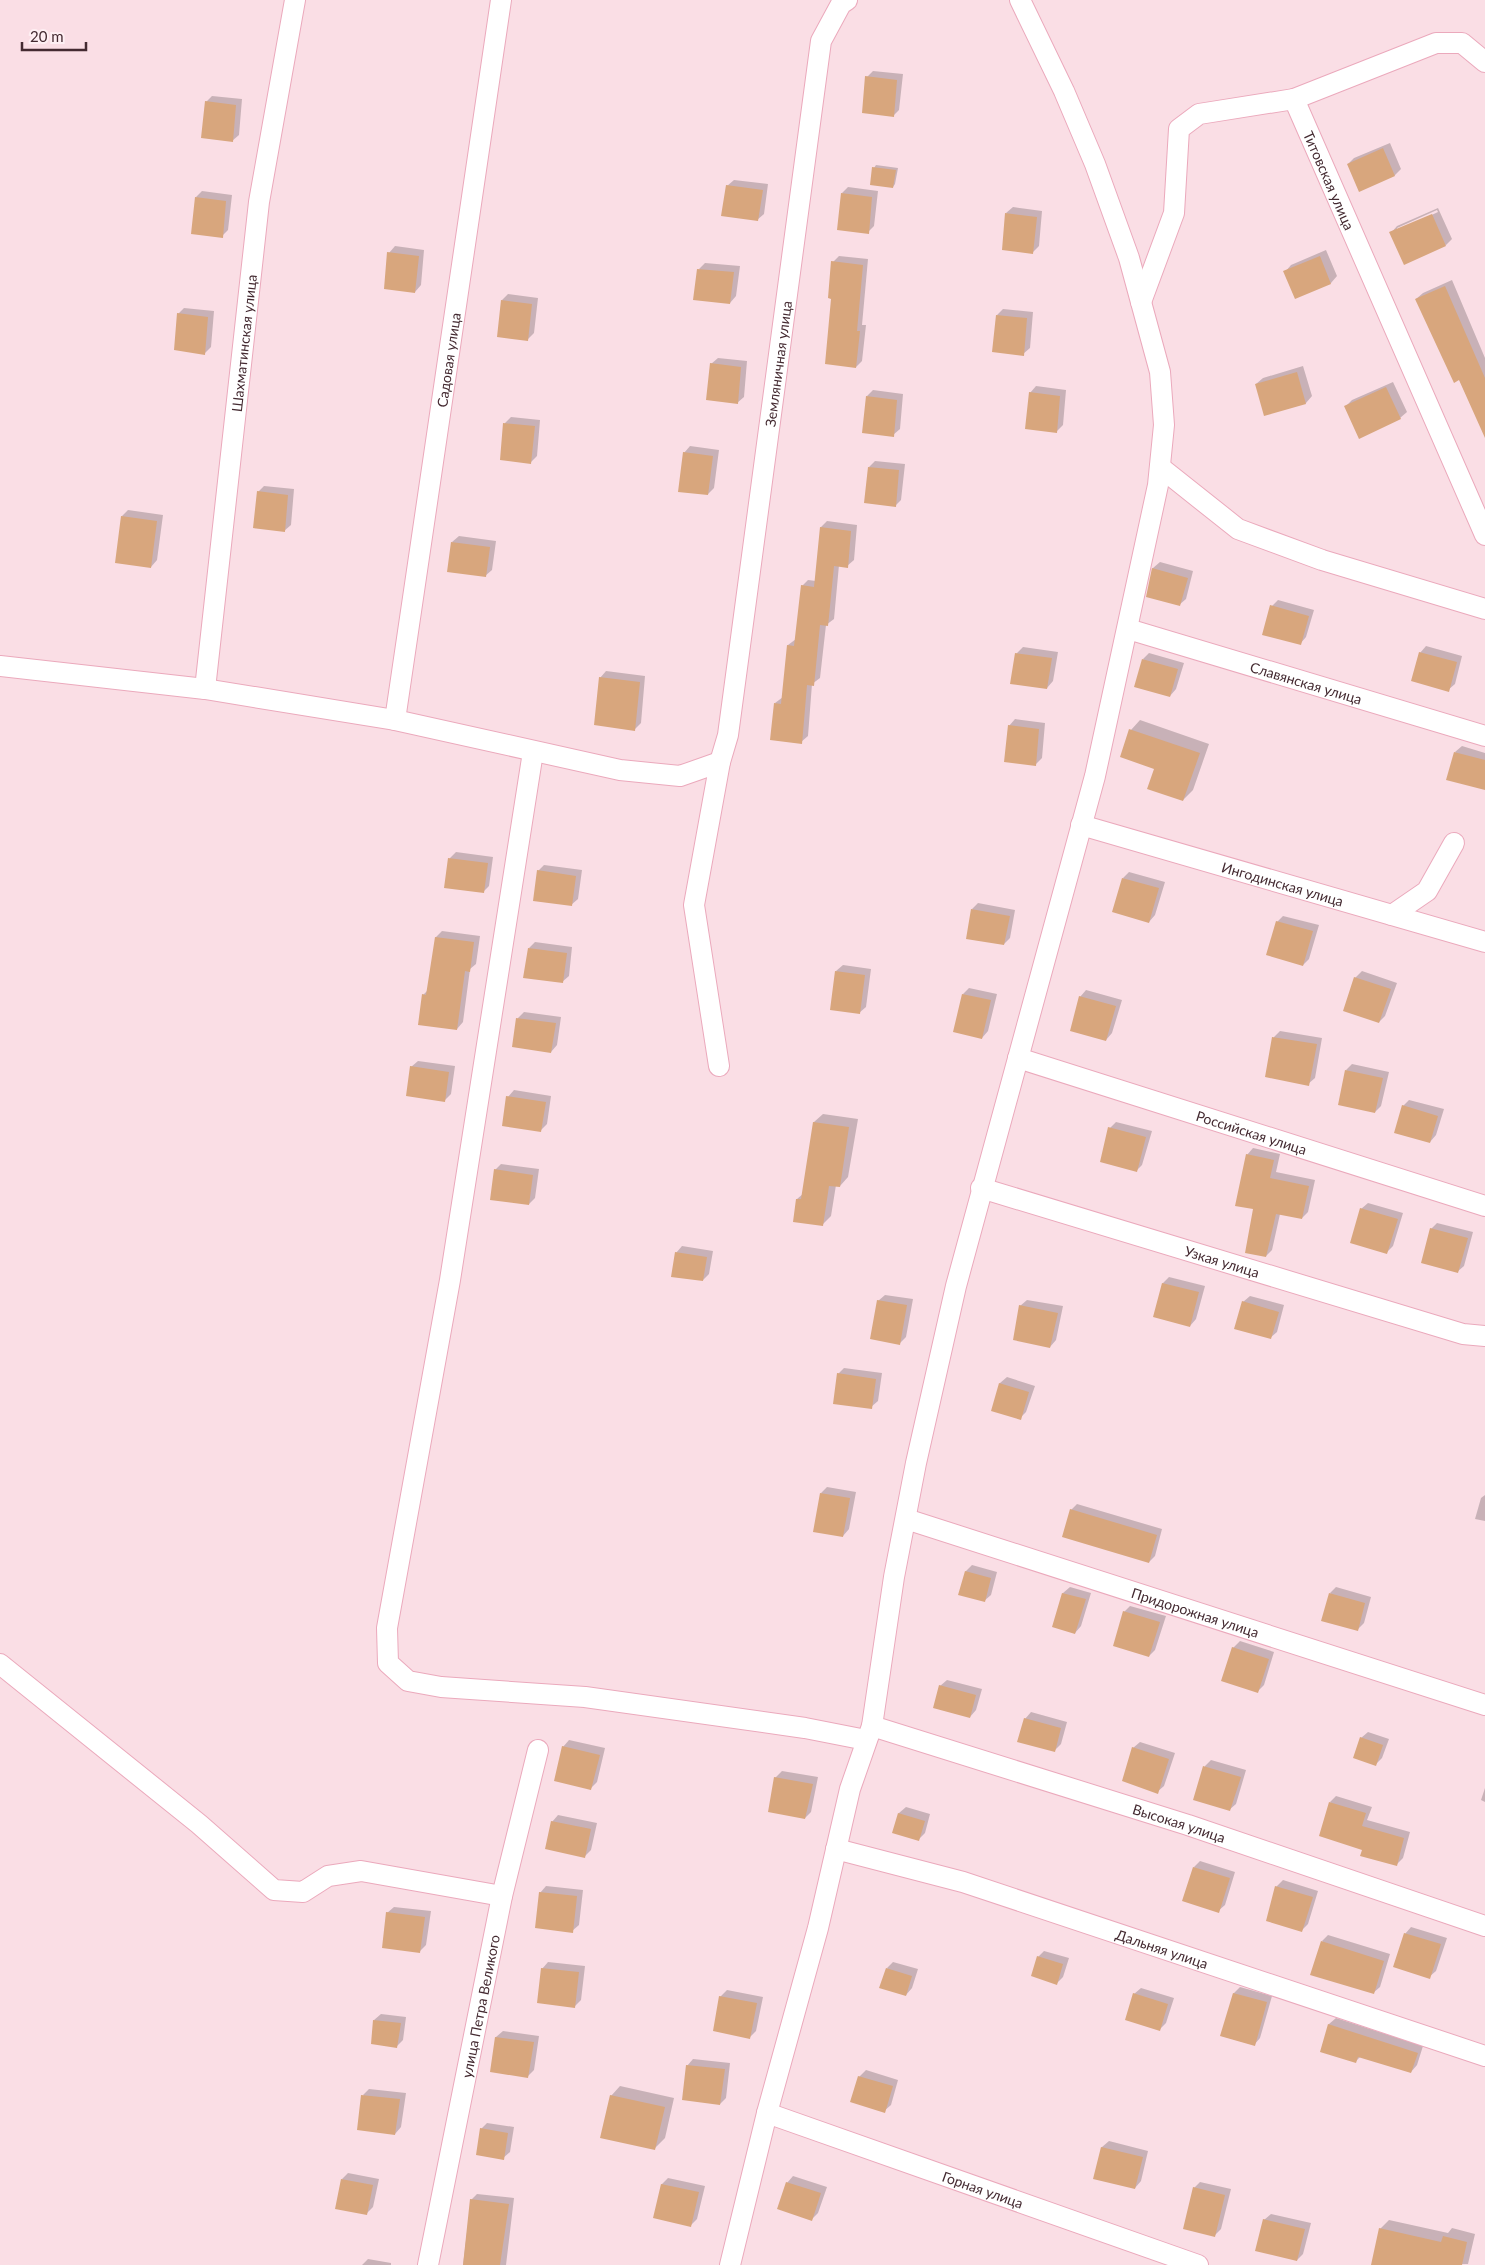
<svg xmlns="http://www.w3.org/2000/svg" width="1485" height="2265" font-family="Lato,sans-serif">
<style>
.shadow{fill:#0003;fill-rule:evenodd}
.building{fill:#d8a67d}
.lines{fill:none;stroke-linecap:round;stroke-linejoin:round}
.minor-casing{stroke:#eba9bc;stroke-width:22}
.minor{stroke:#fff;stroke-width:20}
.labels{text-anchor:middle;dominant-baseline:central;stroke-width:5;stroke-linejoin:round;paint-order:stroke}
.street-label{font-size:14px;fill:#442a31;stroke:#feeff3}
</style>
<rect width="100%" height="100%" fill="#fadee5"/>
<!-- shadow -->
<path class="shadow" d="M873 71 903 74 899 110 893 116 867 77Z
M212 96 242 99 239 135 232 141 206 102Z
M1390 143 1401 169 1395 175 1359 190 1348 164 1354 158Z
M876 165 898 168 895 184 893 187 874 168Z
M734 180 768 184 764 214 757 220 727 186Z
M848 187 878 191 874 226 868 232 842 193Z
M202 191 232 195 228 230 222 236 196 197Z
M1013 207 1042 211 1039 246 1033 252 1006 213Z
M1438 208 1452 239 1446 245 1391 233 1397 226ZM1437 210 1438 212 1397 231V228Z
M395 246 424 250 421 285 415 292 389 253Z
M1326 250 1337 276 1331 283 1296 297 1285 272 1291 265Z
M839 256 868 259 862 325H866L862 361 856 367 833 298V262Z
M705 263 740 266 736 296 730 303 699 269Z
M1452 280 1485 358V435L1459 379 1416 299 1423 293Z
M508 294 538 298 534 333 528 339 502 300Z
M184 308 214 311 211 347 205 353 178 314Z
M1003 309 1033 312 1030 348 1023 354 997 315Z
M718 358 747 361 744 397 737 403 711 364Z
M1303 366 1312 396 1306 403 1265 415 1256 384 1263 378Z
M1393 382 1407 412 1400 418 1346 406 1352 400Z
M1036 386 1066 390 1063 425 1056 432 1030 393Z
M873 390 903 394 900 429 893 435 867 396Z
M511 417 540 420 537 456 531 462 501 459 505 423Z
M690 446 719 450 714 488 708 494 684 453Z
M875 461 905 464 901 500 895 506 869 467Z
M264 486 294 489 291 525 284 531 258 492Z
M128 510 163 515 157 560 151 567 122 516Z
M827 521 857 525 854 560 847 566 839 565 834 619 826 625 820 678 812 684 808 736 801 742 775 703 783 697 788 645 796 639 802 586 808 580 816 581 821 527Z
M459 536 496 541 492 570 485 576 452 542Z
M1160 562 1193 571 1186 599 1179 605 1147 596 1153 568Z
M1278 600 1314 610 1306 637 1300 644 1272 606Z
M1426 646 1462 656 1455 684 1448 690 1420 653Z
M1023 647 1058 652 1053 681 1047 688 1016 654Z
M1149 653 1184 663 1176 689 1170 696 1143 659Z
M606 671 645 676 641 723 635 729 600 678Z
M1015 719 1045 723 1042 758 1035 765 1009 726Z
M1140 720 1209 744 1193 790 1183 800 1155 768 1131 730Z
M1462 746 1485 753V786L1455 752Z
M456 852 493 857 489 886 483 892 446 887 450 858Z
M544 865 582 870 578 899 571 905 538 871Z
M1129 872 1165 882 1155 915 1149 922 1123 878Z
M978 903 1015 910 1010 938 1004 944 972 909Z
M1283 916 1319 925 1309 959 1303 965 1277 922Z
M442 931 480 936 476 964 470 969 463 1022 457 1029 423 995 428 990 436 937Z
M535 942 572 947 569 976 562 982 529 948Z
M843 965 871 969 866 1007 859 1013 836 971Z
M1362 971 1397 983 1385 1016 1379 1022 1355 978Z
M969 988 997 994 988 1031 982 1038 963 994Z
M1086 990 1122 1000 1112 1033 1106 1040 1080 997Z
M524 1012 561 1017 557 1045 551 1052 514 1046 518 1018Z
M1280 1031 1322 1038 1315 1078 1308 1084 1267 1076 1274 1037Z
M418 1061 455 1066 451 1094 445 1100 411 1067Z
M1352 1064 1389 1072 1381 1106 1375 1112 1346 1070Z
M514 1090 551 1096 547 1124 541 1130 508 1097Z
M1409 1100 1444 1109 1436 1135 1430 1142 1403 1106Z
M823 1114 858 1119 848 1177 840 1186 836 1185 831 1216 822 1225 797 1199 804 1193 814 1122Z
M1116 1122 1152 1131 1142 1165 1136 1171 1110 1128Z
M1253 1148 1280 1154 1276 1172 1315 1180 1308 1212 1302 1218 1280 1214 1272 1250 1266 1256 1255 1209 1247 1155Z
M501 1164 539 1169 535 1198 529 1204 495 1170Z
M1368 1203 1403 1213 1393 1246 1387 1252 1361 1209Z
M1437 1223 1473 1232 1464 1266 1457 1272 1431 1229Z
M682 1246 713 1251 709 1274 703 1280 676 1253Z
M1169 1277 1205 1286 1196 1319 1190 1326 1154 1316 1163 1283Z
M885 1295 913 1299 906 1337 900 1343 878 1301Z
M1250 1296 1284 1305 1277 1332 1270 1338 1243 1302Z
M1027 1300 1063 1306 1056 1340 1050 1347 1020 1306Z
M844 1368 882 1373 878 1401 871 1407 838 1374Z
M1007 1377 1035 1386 1026 1412 1020 1418 993 1410 1000 1383Z
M827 1487 856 1492 849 1529 843 1536 821 1493Z
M1485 1495V1521L1475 1519 1481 1498Z
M1077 1504 1162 1529 1155 1556 1149 1562 1071 1510Z
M972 1565 997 1572 991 1595 984 1601 960 1594 966 1571Z
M1070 1587 1091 1593 1081 1626 1075 1633 1054 1626 1063 1593Z
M1336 1587 1371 1597 1364 1623 1357 1630 1330 1593Z
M1130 1606 1166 1616 1155 1650 1149 1656 1124 1612Z
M1240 1641 1274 1652 1264 1685 1257 1692 1233 1648Z
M947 1680 982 1689 976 1710 970 1717 940 1686Z
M1031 1712 1067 1722 1061 1744 1054 1751 1025 1719Z
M1368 1732 1389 1739 1382 1758 1375 1765 1361 1738Z
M569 1740 605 1748 597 1782 591 1788 563 1747Z
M1140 1742 1175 1753 1164 1786 1157 1792 1133 1748Z
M1211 1760 1246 1770 1236 1804 1229 1810 1195 1799 1205 1766Z
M782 1771 818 1777 811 1812 805 1818 775 1778Z
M1485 1788V1802L1481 1800Z
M1336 1796 1372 1807 1367 1820 1410 1832 1403 1858 1396 1865 1363 1849 1330 1802Z
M906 1807 930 1814 925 1833 918 1840 894 1832 899 1813Z
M558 1815 597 1823 591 1850 585 1856 552 1822Z
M1200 1861 1235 1872 1225 1905 1218 1911 1194 1867Z
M1283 1880 1318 1891 1308 1924 1302 1930 1276 1887Z
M546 1886 583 1890 579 1925 572 1931 540 1893Z
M394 1907 431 1911 426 1945 420 1951 387 1913Z
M1411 1927 1447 1938 1436 1971 1429 1977 1405 1934Z
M1328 1935 1390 1954 1380 1987 1373 1993 1322 1941Z
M1044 1951 1069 1958 1063 1977 1057 1983 1038 1957Z
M548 1962 585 1966 581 2000 574 2007 542 1969Z
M893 1962 918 1969 912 1988 906 1995 887 1968Z
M1240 1987 1272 1996 1260 2038 1254 2045 1222 2036 1234 1993Z
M1141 1988 1174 1998 1166 2023 1160 2029 1134 1994Z
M727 1990 763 1997 756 2031 750 2037 720 1997Z
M381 2014 406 2017 403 2040 397 2046 374 2020Z
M1336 2018 1423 2046 1417 2065 1411 2072 1361 2056 1356 2061 1321 2051 1329 2024Z
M503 2031 539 2036 534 2070 528 2076 492 2071 496 2037Z
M693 2059 730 2063 726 2098 720 2104 687 2066Z
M866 2070 898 2080 891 2105 884 2111 859 2077Z
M620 2086 674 2098 665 2138 655 2148 611 2096Z
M369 2089 406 2093 401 2127 395 2134 363 2095Z
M487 2123 514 2127 510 2152 503 2158 481 2129Z
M1109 2141 1148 2151 1141 2181 1135 2188 1095 2178 1102 2147Z
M348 2173 379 2179 373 2207 367 2213 342 2179Z
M793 2176 827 2187 818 2213 812 2219 787 2183Z
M668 2178 705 2186 697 2219 690 2226 655 2217 662 2184Z
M1200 2182 1231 2189 1221 2229 1214 2236 1194 2188Z
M477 2194 514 2198 506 2265H463L471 2200Z
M1271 2214 1311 2223 1303 2254 1297 2260 1264 2220Z
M1389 2220 1448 2233 1452 2228 1475 2234 1468 2264 1372 2265 1380 2229Z
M368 2259 391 2263V2265H362Z"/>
<!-- building -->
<path class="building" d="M865 76 897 80 894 117 862 113Z
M205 101 236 105 233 142 201 138Z
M1383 148 1395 176 1359 192 1347 164Z
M872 167 896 170 893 188 870 185Z
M726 185 763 190 758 221 721 216Z
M841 193 872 197 869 234 837 230Z
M195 197 226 201 223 238 191 234Z
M1005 213 1037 217 1033 254 1002 250Z
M1432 214 1446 246 1404 265 1389 232Z
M387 252 419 256 415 293 384 289Z
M1320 256 1331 284 1295 299 1283 271Z
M831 261 863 265 857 331H860L856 368 825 364 831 299 828 298Z
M697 269 734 272 730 304 693 300Z
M1445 286 1485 378V438L1459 380 1454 383 1415 299Z
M501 300 532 304 528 341 497 337Z
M177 313 208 317 205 355 174 350Z
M996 315 1027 318 1024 356 992 352Z
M710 363 741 367 738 404 706 400Z
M1297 372 1306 404 1264 416 1255 384Z
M1386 387 1401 419 1359 439 1344 406Z
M1029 392 1060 396 1057 433 1025 429Z
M866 396 897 400 894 437 862 433Z
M503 423 535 426 531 464 500 460Z
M683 452 713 456 708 495 678 492Z
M868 467 899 470 896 507 864 503Z
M257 491 288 495 285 532 253 528Z
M121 516 157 521 151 568 115 563Z
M820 527 851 531 848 568 834 566 828 626 820 625 814 686 807 685 802 744 770 740 774 703 781 704 787 645 794 646 801 585 814 587Z
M451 542 490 547 486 577 447 572Z
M1152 568 1188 578 1180 606 1146 597Z
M1270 605 1309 616 1301 645 1262 635Z
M1419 652 1457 662 1449 692 1411 681Z
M1015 653 1052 658 1047 689 1010 684Z
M1142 659 1178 669 1170 697 1134 687Z
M599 677 640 682 635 731 594 725Z
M1008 725 1039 729 1036 766 1004 762Z
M1129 729 1200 753 1183 801 1147 789 1154 769 1120 757Z
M1454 752 1485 760V790L1446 780Z
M448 858 488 863 484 893 444 888Z
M537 870 576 876 572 906 533 901Z
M1122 878 1159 888 1149 923 1112 912Z
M971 909 1010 916 1004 945 966 939Z
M1276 921 1313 931 1303 966 1266 955Z
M435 937 474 942 470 972 465 971 457 1030 418 1025 422 994 426 995Z
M528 948 567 953 563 983 523 978Z
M835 971 865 975 860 1014 830 1010Z
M1354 977 1391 989 1379 1023 1343 1011Z
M962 994 991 1000 982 1039 953 1032Z
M1079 996 1116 1006 1106 1041 1070 1031Z
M516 1018 556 1023 551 1053 512 1047Z
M1272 1037 1317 1044 1309 1086 1265 1077Z
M410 1066 449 1072 445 1102 406 1096Z
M1345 1070 1383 1078 1375 1113 1338 1105Z
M506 1096 546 1102 541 1132 502 1126Z
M1402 1105 1438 1116 1430 1143 1394 1133Z
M813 1122 849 1127 840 1187 829 1186 823 1226 793 1222 796 1199H801Z
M1108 1127 1146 1137 1137 1172 1100 1162Z
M1246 1154 1274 1160 1270 1178 1309 1186 1302 1219 1276 1214 1266 1257 1245 1253 1253 1209 1235 1206Z
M494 1169 533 1175 529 1205 490 1200Z
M1360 1208 1398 1219 1387 1254 1350 1243Z
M1430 1228 1468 1238 1458 1273 1421 1263Z
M675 1252 707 1257 703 1281 671 1277Z
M1162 1283 1199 1292 1190 1327 1153 1317Z
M877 1300 907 1305 900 1345 870 1339Z
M1242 1301 1279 1312 1271 1339 1234 1329Z
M1019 1305 1058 1313 1050 1348 1013 1340Z
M837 1373 876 1379 872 1409 833 1404Z
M999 1383 1029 1392 1021 1420 991 1411Z
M820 1493 850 1498 843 1537 813 1532Z
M1070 1509 1157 1535 1149 1563 1062 1537Z
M965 1571 991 1578 985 1602 958 1595Z
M1062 1593 1086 1599 1075 1634 1052 1627Z
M1329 1593 1365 1603 1358 1631 1321 1621Z
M1123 1611 1160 1622 1149 1657 1113 1646Z
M1232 1647 1269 1659 1258 1693 1221 1681Z
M939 1685 976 1695 970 1718 933 1708Z
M1024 1718 1061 1728 1055 1752 1017 1742Z
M1360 1737 1383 1745 1376 1766 1353 1758Z
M562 1746 600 1755 591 1790 554 1781Z
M1132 1747 1169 1759 1158 1794 1122 1781Z
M1203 1766 1241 1777 1230 1811 1193 1800Z
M774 1777 813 1784 805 1819 768 1812Z
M1329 1802 1366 1813 1362 1826 1404 1838 1397 1866 1360 1856 1362 1850 1319 1836Z
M898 1813 925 1821 919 1841 892 1833Z
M551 1821 591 1829 585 1858 545 1849Z
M1193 1867 1230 1878 1219 1913 1182 1901Z
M1275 1886 1313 1897 1302 1932 1266 1921Z
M539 1892 577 1896 573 1933 535 1928Z
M386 1912 425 1917 420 1953 382 1948Z
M1404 1933 1441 1944 1430 1979 1393 1967Z
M1321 1941 1384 1961 1374 1994 1310 1975Z
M1037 1956 1063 1964 1057 1985 1031 1976Z
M541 1968 579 1972 575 2008 537 2003Z
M886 1968 912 1976 906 1996 879 1988Z
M1133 1993 1168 2004 1160 2031 1125 2020Z
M1233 1993 1267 2002 1255 2046 1220 2036Z
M719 1996 757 2003 750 2039 713 2031Z
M373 2020 401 2023 397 2048 371 2044Z
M1328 2024 1418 2053 1411 2073 1358 2057 1356 2063 1320 2052Z
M495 2037 534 2042 528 2078 490 2072Z
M686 2065 725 2069 720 2105 682 2100Z
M858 2076 893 2086 885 2113 850 2102Z
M361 2095 400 2099 395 2135 357 2130Z
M610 2095 665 2107 655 2150 600 2138Z
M480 2128 508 2133 504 2160 476 2155Z
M1101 2147 1143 2157 1135 2189 1093 2179Z
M341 2179 373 2185 367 2215 335 2209Z
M786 2182 821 2193 812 2221 777 2209Z
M661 2184 699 2192 691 2227 653 2218Z
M1193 2187 1225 2195 1215 2237 1183 2229Z
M470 2199 509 2204 500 2265H463Z
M1263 2219 1305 2229 1297 2261 1255 2251Z
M1379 2228 1441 2242 1443 2236 1467 2242 1462 2265H1371Z"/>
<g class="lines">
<defs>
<g id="minor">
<path d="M1294 99 1436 43H1462L1485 62"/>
<path id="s1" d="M1141 302 1174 213 1179 129 1199 114 1294 99 1485 535"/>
<path d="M1160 467 1238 529 1322 560 1485 609"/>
<path id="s2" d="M1128 629 1485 736"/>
<path d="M0 666 205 689 395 720 620 770 680 776 720 762"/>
<path id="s3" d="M205 689 259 202 295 0"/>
<path id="s4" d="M395 720 501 0"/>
<path d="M533 752 450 1280 387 1628 388 1663 408 1681 441 1687 585 1697 805 1728 866 1740"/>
<path id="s5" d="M1081 825 1485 942"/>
<path d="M1392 915 1427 891 1454 843"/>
<path id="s6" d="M1018 1058 1485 1206"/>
<path id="s7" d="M719 1066 694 905 720 762 728 735 821 41 841 4 847 0"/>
<path id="s8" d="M981 1188 1463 1334 1485 1336"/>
<path id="s9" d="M906 1519 1485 1705"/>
<path d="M0 1664 199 1824 274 1890 303 1892 328 1876 361 1871 502 1896"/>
<path id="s10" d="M872 1726 1188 1825 1485 1926"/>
<path id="s11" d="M836 1849 963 1882 1485 2056"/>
<path id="s12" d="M767 2113 1198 2265"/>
<path id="s13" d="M428 2265 502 1896 538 1750"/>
<path d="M730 2265 767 2113 818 1928 850 1789 872 1726 894 1577 916 1463 956 1286 1095 776 1158 485 1164 425 1160 372 1129 258 1095 164 1064 91 1020 0"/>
</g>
</defs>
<!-- minor casing -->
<use href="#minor" class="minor-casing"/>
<!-- minor -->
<use href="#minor" class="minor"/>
</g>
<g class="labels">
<!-- street labels -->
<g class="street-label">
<text stroke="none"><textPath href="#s1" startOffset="389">Титовская улица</textPath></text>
<text stroke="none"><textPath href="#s3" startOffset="348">Шахматинская улица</textPath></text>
<text stroke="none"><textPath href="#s4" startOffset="364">Садовая улица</textPath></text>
<text stroke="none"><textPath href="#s7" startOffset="711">Земляничная улица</textPath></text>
<text stroke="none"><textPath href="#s2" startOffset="186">Славянская улица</textPath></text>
<text stroke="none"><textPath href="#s5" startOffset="210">Ингодинская улица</textPath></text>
<text stroke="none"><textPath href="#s6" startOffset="245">Российская улица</textPath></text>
<text stroke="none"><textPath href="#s8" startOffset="252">Узкая улица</textPath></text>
<text stroke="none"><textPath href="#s9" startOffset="304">Придорожная улица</textPath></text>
<text stroke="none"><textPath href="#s10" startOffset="322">Высокая улица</textPath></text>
<text stroke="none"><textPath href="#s11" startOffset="341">Дальняя улица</textPath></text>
<text stroke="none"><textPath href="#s13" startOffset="264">улица Петра Великого</textPath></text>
<text stroke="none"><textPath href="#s12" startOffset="229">Горная улица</textPath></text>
</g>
</g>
<!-- scale -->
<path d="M22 42v8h64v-8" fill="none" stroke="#442a31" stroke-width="2.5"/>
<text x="30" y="42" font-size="15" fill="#442a31" stroke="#feeff3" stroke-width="4" paint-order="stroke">20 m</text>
</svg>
